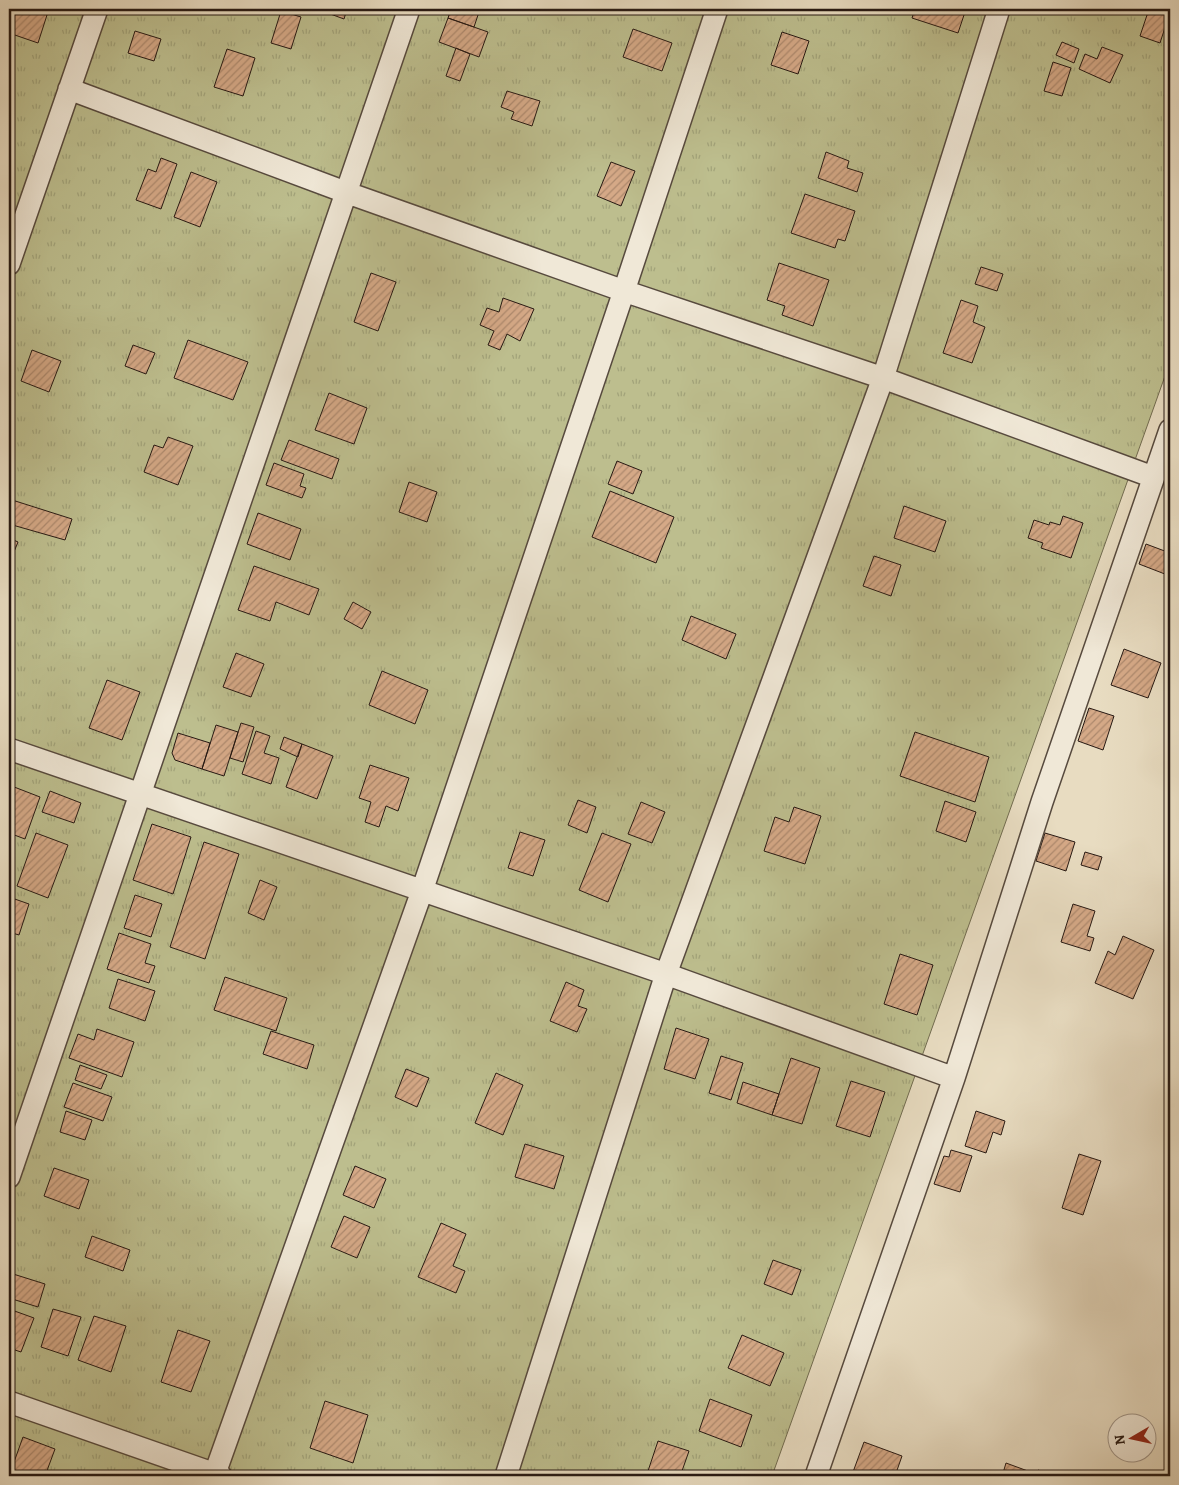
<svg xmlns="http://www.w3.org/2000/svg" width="1179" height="1485" font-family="Alegreya,serif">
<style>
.grass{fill:url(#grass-tufts);stroke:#726c50}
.building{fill:url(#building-hatch);stroke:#271913}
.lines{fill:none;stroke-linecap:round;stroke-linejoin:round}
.minor-casing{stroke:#574a3e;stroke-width:24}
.minor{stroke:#f0e8d7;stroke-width:21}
</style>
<defs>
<pattern id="grass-tufts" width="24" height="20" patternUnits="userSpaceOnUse" patternTransform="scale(1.25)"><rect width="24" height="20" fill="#bdbe8e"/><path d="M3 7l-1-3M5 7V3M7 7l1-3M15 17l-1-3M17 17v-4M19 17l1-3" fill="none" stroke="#a2a37a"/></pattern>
<pattern id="building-hatch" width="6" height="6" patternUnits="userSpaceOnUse" patternTransform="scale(1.25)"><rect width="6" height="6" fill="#d5a987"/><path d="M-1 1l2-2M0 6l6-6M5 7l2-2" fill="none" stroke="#ad896d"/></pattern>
</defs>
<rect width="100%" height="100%" fill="#e8dcc1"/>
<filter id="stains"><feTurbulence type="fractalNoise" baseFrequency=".004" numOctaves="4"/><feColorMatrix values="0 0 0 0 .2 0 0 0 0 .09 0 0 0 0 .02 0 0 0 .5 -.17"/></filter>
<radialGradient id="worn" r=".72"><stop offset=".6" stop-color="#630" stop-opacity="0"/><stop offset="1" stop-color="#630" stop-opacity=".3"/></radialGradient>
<!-- grass -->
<path class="grass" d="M9 9H1170V362L772 1476H9Z"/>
<!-- building -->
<path class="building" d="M9 9H29L47 15 38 43 9 33Z
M326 9H347L344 19 325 12Z
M451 9H480L474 27 448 18Z
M915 9H966L958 33 912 18Z
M1149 9H1161L1170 12 1160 43 1140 36Z
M281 11 301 17 291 49 271 43Z
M448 18 488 32 479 57 439 42Z
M633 29 672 43 662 71 623 57Z
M135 31 161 39 154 61 128 53Z
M782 32 809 41 798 74 771 65Z
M1062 42 1079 49 1074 63 1056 55Z
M1102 47 1123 55 1110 83 1079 69 1085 54 1097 59Z
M456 48 470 54 460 81 446 76Z
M227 49 255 58 243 96 214 87Z
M1053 62 1071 68 1062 96 1044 91Z
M507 91 540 101 532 126 511 119 514 112 501 107Z
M826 152 849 161 847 168 863 173 857 192 818 178Z
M161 158 177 164 161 209 136 200 148 169 156 172Z
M611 162 635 171 621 206 597 196Z
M191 172 217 182 200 227 174 217Z
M805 194 855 211 845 241 838 239 835 248 791 233Z
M779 263 829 280 813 326 782 315 785 306 767 300Z
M981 267 1003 274 997 291 975 284Z
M371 273 396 282 378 331 354 322Z
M503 298 534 309 520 341 507 334 500 350 488 345 494 331 480 325 487 308 499 312Z
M961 300 978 306 973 322 985 327 972 363 943 353Z
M188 340 248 362 233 400 174 378Z
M133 345 155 353 146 374 125 366Z
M32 350 61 361 49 392 21 381Z
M329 393 367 408 354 444 315 430Z
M168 437 193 446 178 485 144 472 154 445 163 448Z
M289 440 339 459 332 479 281 460Z
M617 461 642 471 633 494 608 484Z
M274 463 304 474 300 486 306 488 302 498 266 485Z
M409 482 437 492 427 522 399 512Z
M610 491 674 517 656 563 592 537Z
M9 499 72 519 65 540 9 524Z
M904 506 946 521 935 552 894 538Z
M258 513 301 529 290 560 247 544Z
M1063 516 1083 523 1071 558 1041 548 1043 543 1028 538 1034 520 1049 525 1050 522 1060 525Z
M9 538 18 542 9 564Z
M1146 544 1170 553V576L1139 564Z
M874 556 901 565 891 596 863 586Z
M254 566 319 589 309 615 276 602 270 621 238 610Z
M353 602 371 612 362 629 344 619Z
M691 616 736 634 726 659 682 640Z
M1124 649 1161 663 1148 698 1111 685Z
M236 653 264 664 251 697 223 687Z
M382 671 428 690 415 724 369 705Z
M107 680 140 692 122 740 89 728Z
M1089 708 1114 716 1103 750 1078 741Z
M241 723 254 727 243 762 230 758Z
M216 725 238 732 224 776 202 769Z
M256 731 270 736 264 753 279 758 271 784 242 774Z
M915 732 989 757 975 802 900 776Z
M178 733 210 743 202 769 175 760 172 753Z
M284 737 302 744 298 757 280 749Z
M302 744 333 756 317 799 286 787Z
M370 765 409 778 398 811 386 806 379 827 365 822 371 802 359 798Z
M9 785 40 797 25 839 9 833Z
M50 791 81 803 74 823 42 812Z
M578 800 596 807 587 833 568 825Z
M945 801 976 812 966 842 936 831Z
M641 802 665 812 652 843 628 834Z
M794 807 821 816 805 864 764 851 775 817 789 822Z
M152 824 191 837 173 894 133 880Z
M520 832 545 840 533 876 508 868Z
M36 833 68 845 48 898 17 886Z
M602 833 631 844 608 902 579 890Z
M1045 833 1075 842 1066 871 1036 861Z
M204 842 239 854 205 959 170 947Z
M1085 852 1102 857 1098 870 1081 865Z
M260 880 277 887 264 920 248 913Z
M135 895 162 904 151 937 124 928Z
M9 897 29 904 19 935 9 932Z
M1073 904 1095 911 1087 936 1094 938 1090 951 1061 942Z
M119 933 151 944 145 963 155 966 149 983 107 969Z
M1123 936 1154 950 1133 999 1095 983 1108 951 1115 955Z
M900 954 933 965 917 1015 884 1004Z
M225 977 287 998 276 1031 214 1010Z
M118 979 155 991 145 1021 109 1008Z
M566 982 584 990 578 1006 587 1009 577 1032 550 1021Z
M676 1028 709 1039 695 1079 664 1069Z
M97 1029 134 1042 122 1077 69 1058 78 1034 94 1040Z
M271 1031 314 1045 307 1069 263 1054Z
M721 1056 743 1063 731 1100 709 1093Z
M791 1058 820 1068 802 1124 772 1115Z
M80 1065 107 1075 101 1089 75 1080Z
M406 1069 429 1078 417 1107 395 1097Z
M496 1073 523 1085 503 1135 475 1123Z
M851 1081 885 1092 870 1137 836 1126Z
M743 1082 779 1094 772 1115 737 1103Z
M73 1083 112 1097 103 1121 64 1107Z
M66 1111 92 1120 85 1140 60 1132Z
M976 1111 1005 1121 1001 1135 993 1132 986 1153 965 1146Z
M525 1144 564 1156 554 1189 515 1177Z
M951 1150 972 1156 960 1192 934 1184 944 1156 949 1157Z
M1079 1154 1101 1161 1083 1215 1062 1208Z
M355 1166 386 1179 374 1208 343 1195Z
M54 1168 89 1180 79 1209 44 1196Z
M344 1216 370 1227 357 1258 331 1247Z
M441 1223 466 1234 453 1266 465 1271 456 1293 418 1277Z
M92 1236 130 1250 123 1271 85 1257Z
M773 1260 801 1270 792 1295 764 1284Z
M10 1273 45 1284 38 1307 9 1298V1278Z
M9 1309 34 1318 21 1352 9 1348Z
M53 1309 81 1317 68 1356 41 1347Z
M94 1316 126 1326 111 1372 78 1360Z
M178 1330 210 1341 191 1392 161 1382Z
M742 1335 784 1353 770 1386 728 1368Z
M710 1399 752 1415 741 1447 699 1431Z
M325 1401 368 1415 353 1463 310 1448Z
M23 1437 55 1449 45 1476H9Z
M658 1441 689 1451 682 1471 691 1474 690 1476H665L648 1471Z
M864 1442 902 1456 895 1476H865L853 1472Z
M1006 1463 1036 1474 1038 1470 1051 1474 1050 1476H995L997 1471 1003 1473Z"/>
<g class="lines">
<defs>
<path id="minor" d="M69 89 345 192 624 291 883 378 1153 477
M9 264 97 9
M9 749 666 974 954 1078
M9 1177 409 9
M9 1402 221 1476
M214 1476 422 891 624 291 717 9
M506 1476 666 974 883 378 999 9
M816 1476 954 1078 1042 802 1170 430"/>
</defs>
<!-- minor casing -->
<use href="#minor" class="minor-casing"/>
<!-- minor -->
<use href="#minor" class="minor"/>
</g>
<!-- margin -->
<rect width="1179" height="1485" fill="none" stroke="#e8dcc1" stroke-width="30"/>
<rect x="10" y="10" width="1159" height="1465" fill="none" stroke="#271913" stroke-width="2.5"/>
<rect x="15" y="15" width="1149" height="1455" fill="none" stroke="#271913"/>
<!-- north arrow -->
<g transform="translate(1132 1438) rotate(261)"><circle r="24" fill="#f0e8d7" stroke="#a09589"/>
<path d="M0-4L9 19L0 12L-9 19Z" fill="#8f2418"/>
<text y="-8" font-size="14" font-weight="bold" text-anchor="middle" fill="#271913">N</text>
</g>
<rect width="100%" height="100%" filter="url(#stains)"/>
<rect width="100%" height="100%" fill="url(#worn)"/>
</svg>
